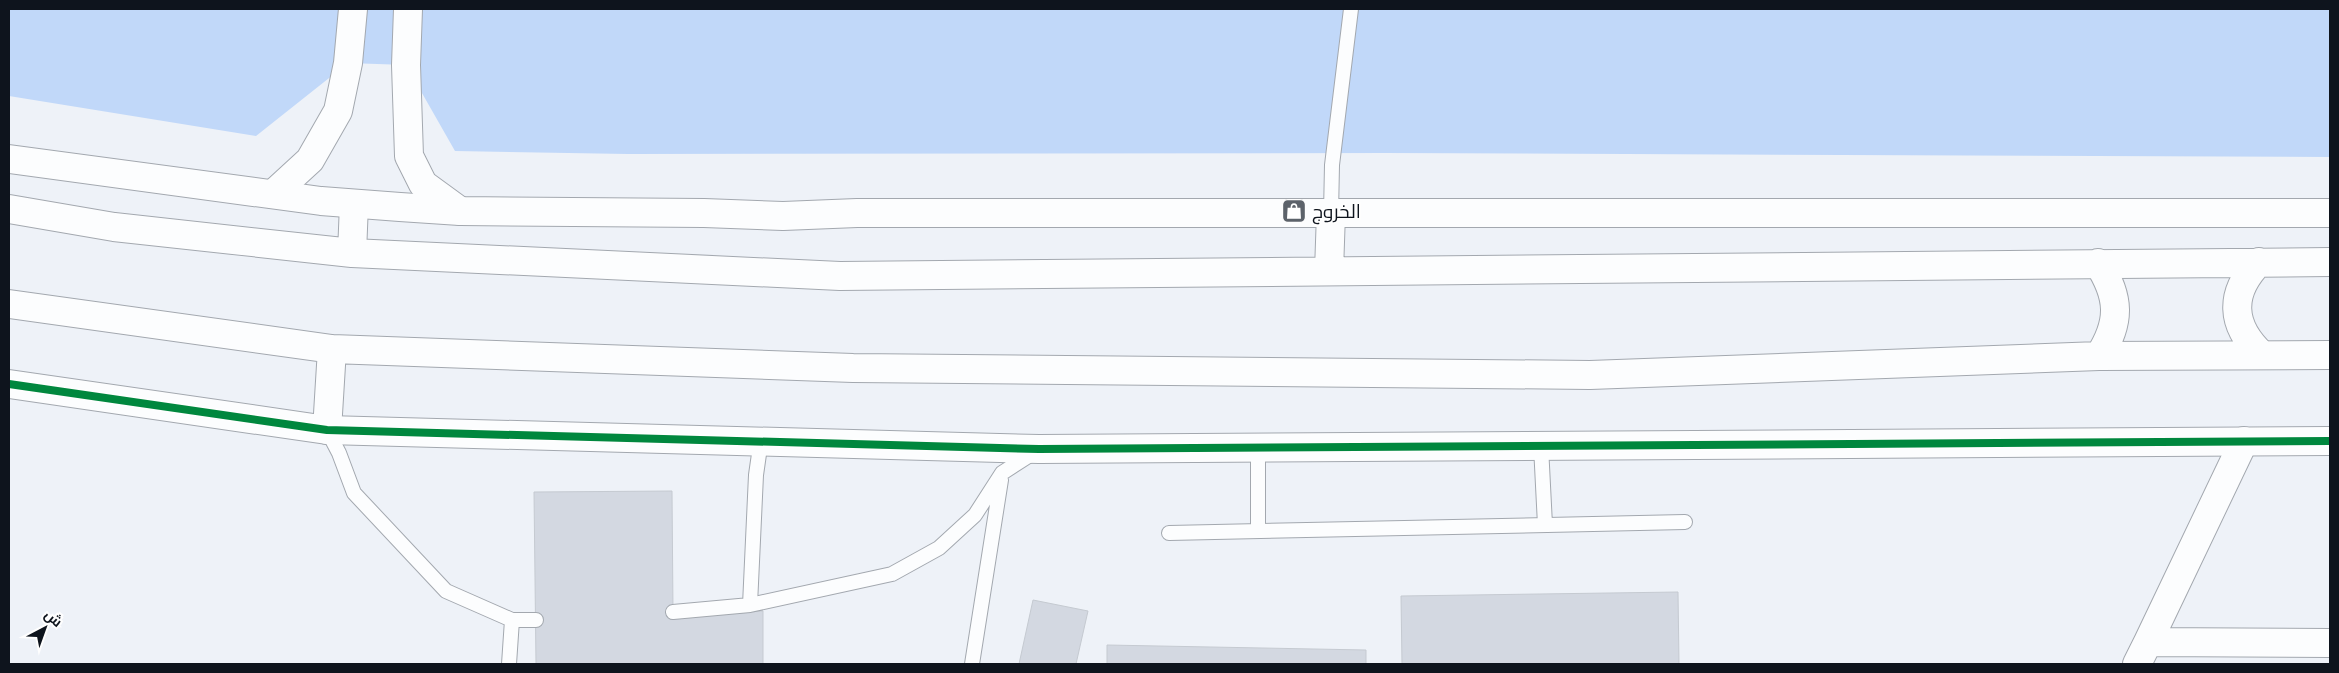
<svg xmlns="http://www.w3.org/2000/svg" width="2339" height="673" font-family="'PT Sans Narrow',Cairo,sans-serif">
<style>
.green{fill:#c1d8f9}
.building{fill:#d3d8e1;stroke:#c5cad1}
.lines{fill:none;stroke-linecap:round;stroke-linejoin:round}
.lane-casing{stroke:#a3a8af;stroke-width:16}
.street-casing{stroke:#a3a8af;stroke-width:30}
.secondary-casing{stroke:#a3a8af;stroke-width:30}
.highway-casing{stroke:#a3a8af;stroke-width:30}
.lane{stroke:#fcfdfe;stroke-width:14}
.street{stroke:#fcfdfe;stroke-width:28}
.secondary{stroke:#fcfdfe;stroke-width:28}
.highway{stroke:#fcfdfe;stroke-width:28}
.cycleway-casing{stroke:#fefefe;stroke-width:11}
.cycleway{stroke:#00873e;stroke-width:8}
.labels{text-anchor:middle;dominant-baseline:central;stroke-width:4;stroke-linejoin:round;paint-order:stroke}
.poi-label{font-size:19px;fill:#0e141d;stroke:#fefefe;text-anchor:start}
</style>
<rect width="100%" height="100%" fill="#eef2f8"/>
<!-- green -->
<path class="green" d="M9 9H2330V157L1384 153 628 154 455 151 406 65 348 63 256 136 9 96Z"/>
<!-- building -->
<path class="building" d="M672 491 673 612 763 611V664H536L534 492Z
M1678 592 1679 664H1402L1401 596Z
M1033 600 1088 611 1076 664H1019Z
M1107 645 1366 650V664H1107Z"/>
<g class="lines">
<defs>
<path id="lane" d="M1331 213 1332 165 1351 9
M327 430 339 453 354 493 446 591 512 620H536
M1541 446 1545 525
M1258 531V448
M1169 533 1685 522
M750 605 756 475 761 440
M673 612 750 605 892 574 939 548 975 515 1002 473 1033 453
M509 664 512 620
M972 664 1001 480"/>
<path id="street" d="M408 9 406 65 409 156 423 184 460 211
M273 194 310 160 338 111 348 63 353 9
M2148 642 2244 441
M2137 664 2148 642 2330 643"/>
<path id="secondary" d="M9 159 321 201 400 207 460 211 704 213 783 216 857 213H2330
M9 384 327 430 1039 449 2330 441"/>
<path id="highway" d="M9 209 114 227 352 253 840 276 2330 262
M352 253 354 204
M2259 262C2229 293 2230 325 2262 355
M2098 263C2120 297 2121 322 2099 356
M1329 271 1331 213
M9 304 332 349 853 368 1590 375 2099 356 2330 355
M327 430 332 349"/>
</defs>
<!-- lane casing -->
<use href="#lane" class="lane-casing"/>
<!-- street casing -->
<use href="#street" class="street-casing"/>
<!-- secondary casing -->
<use href="#secondary" class="secondary-casing"/>
<!-- highway casing -->
<use href="#highway" class="highway-casing"/>
<!-- lane -->
<use href="#lane" class="lane"/>
<!-- street -->
<use href="#street" class="street"/>
<!-- secondary -->
<use href="#secondary" class="secondary"/>
<!-- highway -->
<use href="#highway" class="highway"/>
<defs>
<path id="cycleway" d="M9 384 327 430 1039 449 2330 441"/>
</defs>
<!-- cycleway casing -->
<use href="#cycleway" class="cycleway-casing"/>
<!-- cycleway -->
<use href="#cycleway" class="cycleway"/>
</g>
<!-- icons -->
<defs>
<symbol id="shop-square" viewBox="-11 -11 22 22"><rect x="-9" y="-9" width="18" height="18" rx="4" fill="#5c626a" stroke="#fefefe"/><path d="M-5-2.5h2.3a2.7 3.5 0 0 1 5.4 0H5L5.5 6h-11ZM-1.5-2.5h3a1.5 2.3 0 0 0-3 0Z" fill="#fff"/></symbol>
</defs>
<g fill-rule="evenodd">
<use href="#shop-square" x="1280" y="197" width="28" height="28"/>
</g>
<g class="labels">
<!-- poi labels -->
<g class="poi-label">
<text x="1312" y="211">الخروج</text>
</g>
</g>
<!-- border -->
<rect width="2339" height="673" fill="none" stroke="#0e141d" stroke-width="20"/>
<!-- north arrow -->
<g transform="translate(45 628) rotate(41)" stroke="#fefefe" stroke-width="4" paint-order="stroke">
<path d="M0-4L9 19L0 12L-9 19Z" fill="#0e141d"/>
<text y="-8" font-size="14" font-weight="bold" text-anchor="middle" fill="#0e141d">ش</text>
</g>
</svg>
